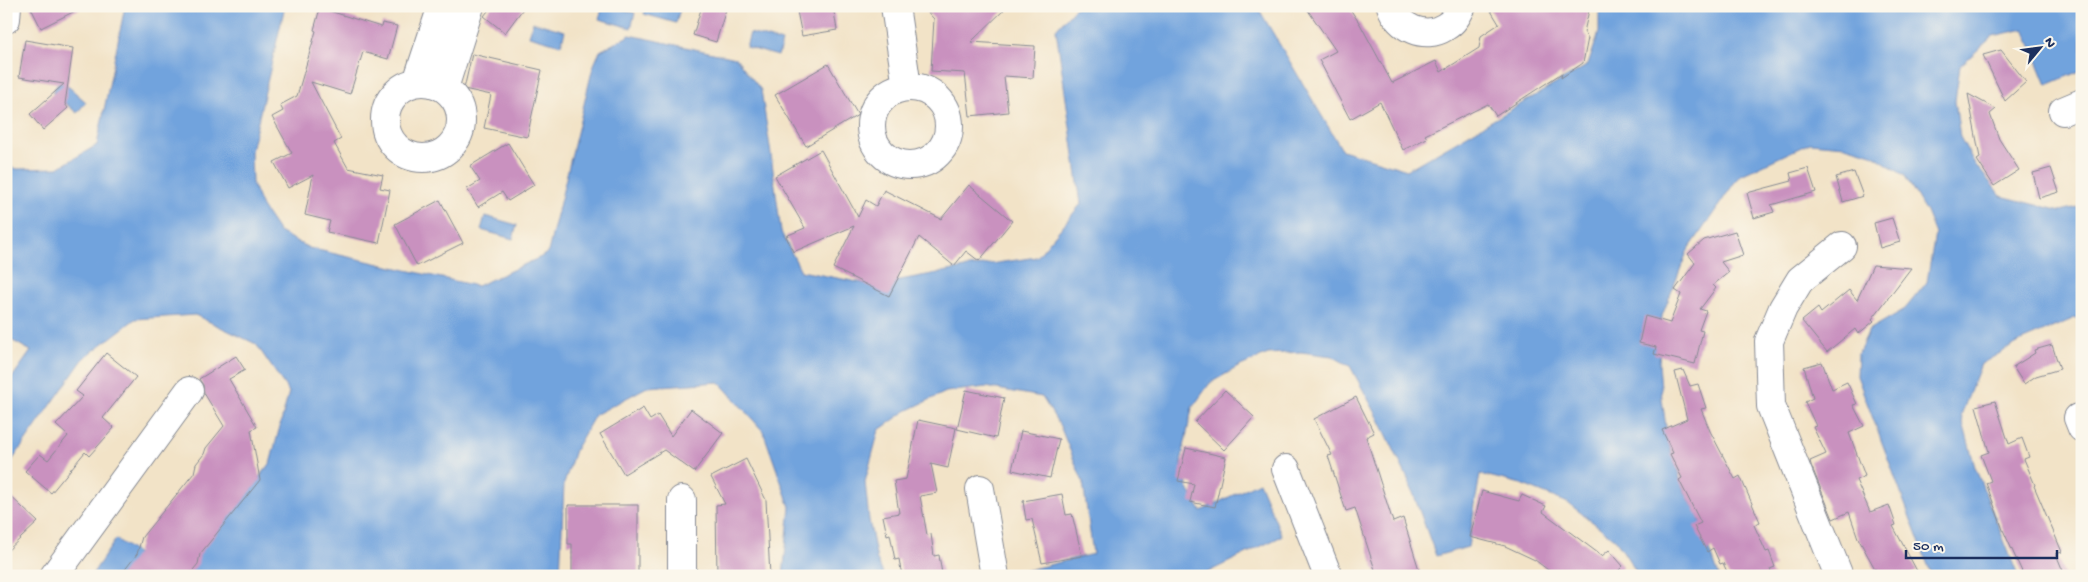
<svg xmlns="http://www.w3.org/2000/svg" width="2088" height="582" font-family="'Gochi Hand',sans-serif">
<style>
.water{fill:#71a3dd;stroke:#46699e}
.building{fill:#c991bf}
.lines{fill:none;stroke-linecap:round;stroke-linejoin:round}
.minor-casing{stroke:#868992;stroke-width:30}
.minor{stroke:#fff;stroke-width:28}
</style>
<rect width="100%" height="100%" fill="#fbf7ec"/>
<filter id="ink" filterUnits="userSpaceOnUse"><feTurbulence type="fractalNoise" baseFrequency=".02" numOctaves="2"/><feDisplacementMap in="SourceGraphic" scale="10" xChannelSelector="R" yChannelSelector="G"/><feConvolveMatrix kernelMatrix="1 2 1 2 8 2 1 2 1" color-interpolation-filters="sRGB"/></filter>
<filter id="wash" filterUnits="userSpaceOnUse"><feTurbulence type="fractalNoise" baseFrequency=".0096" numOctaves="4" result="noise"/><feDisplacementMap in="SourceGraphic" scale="20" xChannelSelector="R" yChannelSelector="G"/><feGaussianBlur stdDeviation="1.12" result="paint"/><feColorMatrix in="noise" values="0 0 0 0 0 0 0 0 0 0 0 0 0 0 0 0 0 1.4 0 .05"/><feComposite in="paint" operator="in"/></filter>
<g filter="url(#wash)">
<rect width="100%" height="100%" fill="#f2e3c7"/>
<!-- water -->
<path class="water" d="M125 6H285L251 151 252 183 262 207 279 232 309 248 477 286 541 257 548 252 593 67 600 51 630 35 736 58 761 90 770 147 781 232 801 271 873 285 970 267 1037 257 1081 204 1056 29 1077 6H1257L1342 150 1407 170 1588 65 1599 32V6H2082V70L2047 85 2024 29 1993 36 1960 66 1955 101 1960 137 1975 164 2001 196 2061 211 2082 206V319L2075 318 2021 341 1981 364 1961 415 1975 467 2018 576H1932L1857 376 1858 354 1869 330 1905 309 1927 282 1935 234 1926 212 1905 176 1872 154 1845 146 1810 143 1739 176 1687 252 1662 316 1659 364 1662 399 1668 441 1683 488 1699 518 1719 576H1639L1616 540 1568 503 1521 484 1480 474 1468 547 1436 556 1408 479 1379 419 1350 366 1332 356 1301 352 1268 354 1238 367 1210 383 1192 408 1181 462 1188 489 1201 511 1259 482 1282 536 1200 576H1025L1024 571 1093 554 1083 482 1060 426 1042 397 986 387 946 392 906 411 879 430 865 482 869 520 877 560 884 576H783L790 507 763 431 719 382 647 387 595 415 575 450 564 484 560 576H91L116 539 169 575 224 521 270 464 289 392 256 344 195 315 135 319 84 358 6 469V386L31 351 6 337V167L18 169 58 168 97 145Z
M603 6H610L635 13 631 28 599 19Z
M646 6H670L680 9 676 23 644 14Z
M533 22 565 31 561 45 529 36Z
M750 33 782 42 778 56 746 47Z
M61 80 86 102 77 113 52 92Z
M485 216 517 225 513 239 481 230Z"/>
<g id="blocks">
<!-- building -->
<path class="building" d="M30 6H85L41 28Z
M492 6H525L505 33 484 16Z
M702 6H727L716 42 693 35Z
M796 6H833L837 30 802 36Z
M922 6H1008L971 42 1035 46 1033 78 1004 76 1008 112 970 116 965 73 931 71 934 19Z
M1305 6H1348L1360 24 1392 83 1436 61 1441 72 1479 48 1481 36 1499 24 1488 6H1590L1584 32 1588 38 1583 63 1561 78 1562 73 1496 116 1488 104 1425 135 1427 138 1403 150 1380 102 1350 119 1319 60 1336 51Z
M320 8 381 27 382 23 397 26 388 59 363 52 350 94 311 82 341 139 334 143 348 168 383 175 380 188 390 190 379 243 327 232 330 221 305 215 313 175 288 188 274 162 292 153 272 117 283 111 280 105 297 96 316 31 314 30Z
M25 40 73 48 65 104 68 108 43 130 30 114 64 84 19 77Z
M2001 50 2026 82 2005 101 1983 55Z
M472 54 542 70 527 137 484 128 491 95 464 89Z
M828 64 858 115 806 146 775 95Z
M1968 94 1996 109 1990 114 1999 139 2019 170 1994 186 1977 160 1980 158Z
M508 143 534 185 508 201 502 192 478 207 467 189 480 181 470 166Z
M821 150 858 217 866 200 876 206 884 190 941 219 969 185 1012 221 979 261 966 251 954 266 919 237 889 296 833 268 854 226 793 252 786 236 805 228 775 176Z
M1808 168 1816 192 1771 205 1774 212 1754 218 1747 193 1792 181 1790 173Z
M2051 168 2059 192 2039 198 2033 173Z
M1854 172 1863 196 1843 202 1836 177Z
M440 200 463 243 417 266 395 224Z
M1892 218 1900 242 1880 248 1874 223Z
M1735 231 1743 255 1721 262 1729 272 1713 285 1716 288 1700 309 1706 311 1699 330 1703 331 1695 364 1654 354 1656 347 1639 343 1645 316 1670 323 1681 294 1675 290 1695 263 1688 254 1704 240Z
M1873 265 1911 268 1872 319 1874 321 1858 334 1855 329 1827 352 1802 321 1818 308 1821 313 1849 290 1857 300Z
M2052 345 2060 369 2036 376 2024 384 2013 367 2035 353 2034 350Z
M106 353 136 377 103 418 114 428 89 456 85 452 51 493 25 471 40 454 48 460 68 436 56 425 83 396 76 391Z
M236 356 245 370 229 379 257 427 251 430 260 480 200 554 198 564 188 576H120L137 554 142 537 194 473 196 464 204 454 206 448 224 426 204 393 203 385 199 379Z
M1822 362 1832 389 1847 382 1857 404 1853 405 1864 426 1849 433 1865 476 1856 480 1870 512 1889 505 1896 525 1893 526 1917 571 1908 576H1879L1858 538 1849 512 1833 519 1811 465 1810 461 1826 454 1813 427 1816 426 1805 402 1813 398 1804 367Z
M1683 370 1690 386 1698 384 1706 408 1701 409 1710 431 1735 479 1740 476 1760 522 1754 525 1766 552 1769 551 1775 567 1770 569 1773 576H1729L1723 563 1720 564 1713 548 1707 552 1694 526 1701 523 1679 480 1682 478 1670 454 1673 453 1662 430 1687 419 1675 372Z
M966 390 1004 398 996 438 957 429Z
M1225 390 1254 417 1224 450 1195 422Z
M1356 397 1374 433 1366 437 1393 522 1403 518 1421 576H1377L1355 508 1346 511 1328 456 1332 455 1314 419Z
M1995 401 2009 444 2022 438 2029 457 2024 459 2035 485 2034 486 2062 552 2056 554 2065 576H2024L2003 530 1986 483 1991 481 1981 455 1989 452 1976 406Z
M643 408 650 420 658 415 671 436 691 409 723 433 694 472 664 450 624 474 600 434Z
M918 420 956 428 948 468 931 464 937 493 920 496 927 535 931 534 934 556 939 555 942 574 902 576 899 559 895 560 890 534 887 535 883 516 899 513 894 481 906 479Z
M1021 431 1059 439 1050 478 1012 470Z
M1186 448 1226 457 1215 507 1190 502 1194 484 1178 481Z
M746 459 766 500 770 576H717L716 505 725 504 711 477Z
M1482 491 1519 501 1522 495 1546 506 1543 512 1602 556 1609 550 1623 566 1613 576H1556L1535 560 1505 546 1470 537Z
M6 492 38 522 6 552Z
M1062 494 1066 515 1072 514 1082 556 1042 563 1032 519 1026 520 1023 501Z
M568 505H638V576H572V544H568Z"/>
</g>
</g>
<g filter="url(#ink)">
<use href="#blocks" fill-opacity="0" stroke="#868992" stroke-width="1"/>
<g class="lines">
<defs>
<path id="minor" d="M895 6 907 87
M1391 6C1398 28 1425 40 1445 27 1454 22 1458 14 1462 6
M6 19 7 6
M385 120a38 38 0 1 1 76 0a38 38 0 1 1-76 0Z
M417 82 442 6
M871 126a39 39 0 1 1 78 0a39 39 0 1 1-78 0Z
M444 88 470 6
M2063 111 2082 103
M2078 418 2082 428
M1286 469 1328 576
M980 489 995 576
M54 576 189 391
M682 576V500
M1839 576 1771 406 1769 341 1783 308 1800 280 1842 246"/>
</defs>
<!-- minor casing -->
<use href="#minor" class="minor-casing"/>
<!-- minor -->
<use href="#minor" class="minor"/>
</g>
</g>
<!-- margin -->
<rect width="2088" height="582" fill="none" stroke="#fbf7ec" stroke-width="25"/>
<!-- north arrow -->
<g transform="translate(2040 48) rotate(61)" stroke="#fbf7ec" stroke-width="4" paint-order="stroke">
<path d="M0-4L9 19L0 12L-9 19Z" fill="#1b2f5e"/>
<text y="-8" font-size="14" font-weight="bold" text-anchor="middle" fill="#1b2f5e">N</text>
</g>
<!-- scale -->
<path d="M1906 550v8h151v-8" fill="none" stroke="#1b2f5e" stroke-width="2.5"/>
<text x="1913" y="550" font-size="15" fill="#1b2f5e" stroke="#fbf7ec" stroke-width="4" paint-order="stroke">50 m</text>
</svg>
